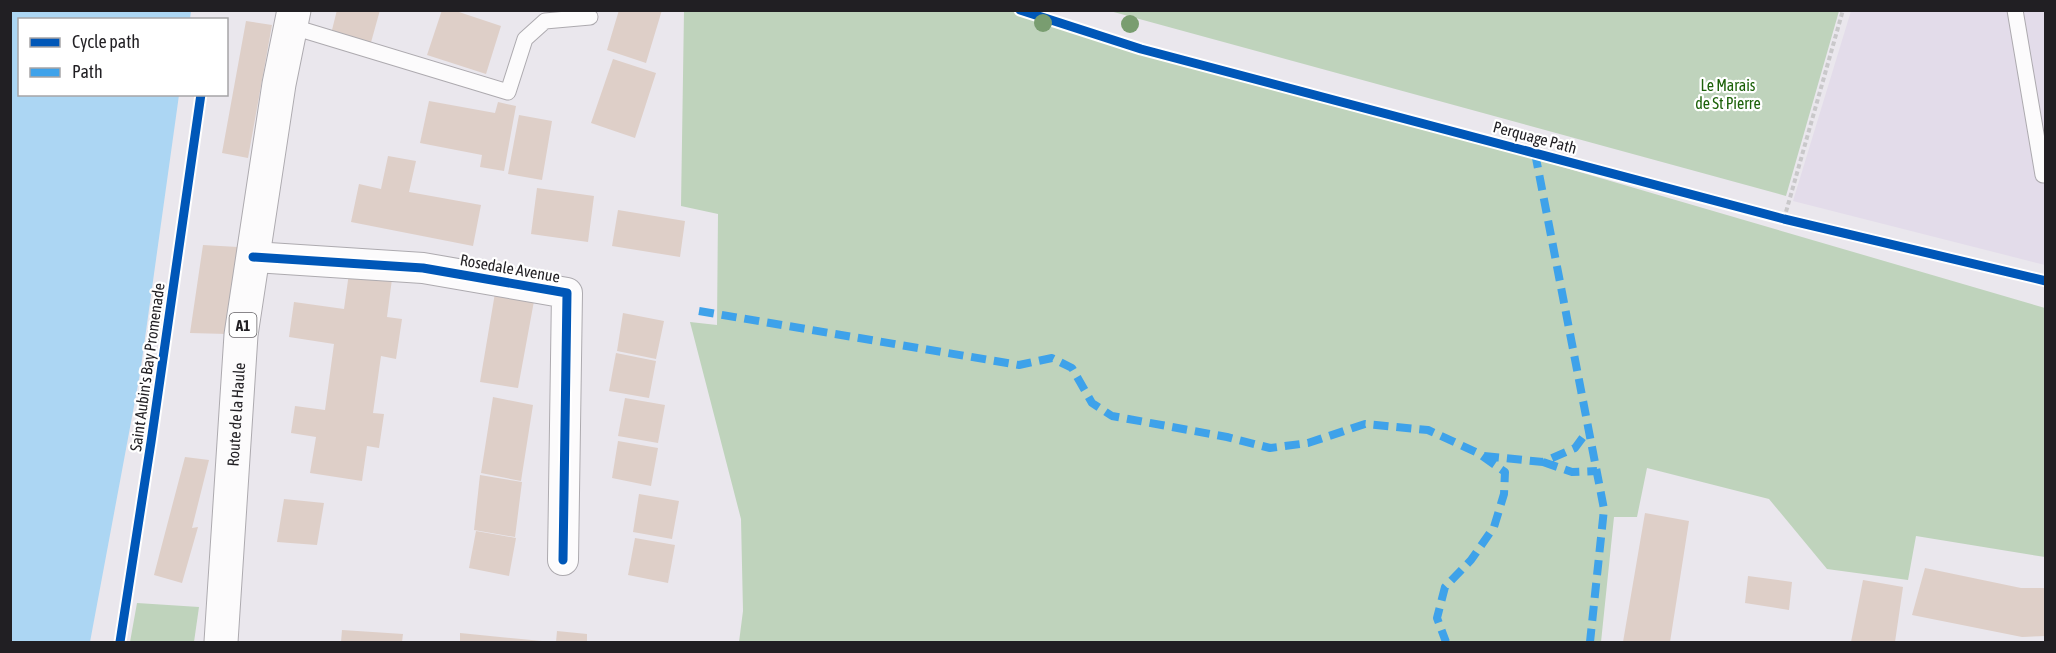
<svg xmlns="http://www.w3.org/2000/svg" width="2056" height="653" font-family="'Asap Condensed',sans-serif">
<style>
.built{fill:#e3dcea}
.green{fill:#bfd3bc}
.water{fill:#acd6f3}
.building{fill:#decfc8}
.lines{fill:none;stroke-linecap:round;stroke-linejoin:round}
.lane-casing{stroke:#adaaaf;stroke-width:17}
.street-casing{stroke:#adaaaf;stroke-width:32}
.highway-casing{stroke:#adaaaf;stroke-width:35}
.path{stroke:#c9c8ca;stroke-width:4;stroke-dasharray:4.5 3;stroke-linecap:butt}
.lane{stroke:#fcfbfc;stroke-width:15}
.street{stroke:#fcfbfc;stroke-width:30}
.highway{stroke:#fcfbfc;stroke-width:33}
.quiet{stroke:#3ea2ea;stroke-width:8;stroke-dasharray:15 8;stroke-linecap:butt}
.cycleway-casing{stroke:#fff;stroke-width:13}
.cycleway{stroke:#0057b8;stroke-width:9}
.tree{fill:#799d70}
.labels{text-anchor:middle;dominant-baseline:central;stroke-width:4.5;stroke-linejoin:round;paint-order:stroke}
.shield{fill:#fff;stroke:#646265;stroke-width:1.5}
.shield-label{font-size:15px;font-weight:bold;fill:#211f23}
.park-label{font-size:16px;fill:#1c6109;stroke:#fff}
.street-label{font-size:16px;fill:#211f23;stroke:#fff}
</style>
<rect width="100%" height="100%" fill="#eae7ed"/>
<!-- built -->
<path class="built" d="M1851 11H2045V265L1793 201Z"/>
<!-- green -->
<path class="green" d="M684 11H1029L2045 308V557L1916 536 1908 580 1827 569 1769 499 1647 468 1637 517H1614L1601 642H739L743 611 741 519 690 322 717 325 718 214 681 206Z
M1110 11H1839L1786 196Z
M137 603 199 607 194 642H130Z"/>
<!-- water -->
<path class="water" d="M10 11H191L190 19 20 20V94L179 95 140 374 90 642H11Z"/>
<!-- building -->
<path class="building" d="M337 10H380L370 46 331 34Z
M442 10H453L501 26 486 74 427 55Z
M619 10H662L646 63 607 50Z
M246 21 272 25 248 158 222 153Z
M613 59 656 73 635 138 591 123Z
M429 101 495 113 498 102 516 106 504 171 480 167 482 155 420 143Z
M519 115 552 121 542 180 508 174Z
M388 156 416 161 409 192 481 205 473 246 351 222 359 184 381 189Z
M537 188 594 196 588 242 531 234Z
M618 210 685 221 680 257 612 246Z
M203 245 238 247 227 334 190 333Z
M349 273 392 279 387 317 402 319 396 359 381 356 373 413 384 414 379 448 367 446 362 481 310 473 316 437 291 433 295 406 325 410 334 344 289 337 294 302 344 309Z
M495 293 534 301 518 388 480 382Z
M623 313 664 321 656 359 617 351Z
M616 353 656 361 649 398 609 391Z
M493 397 533 405 521 481 481 473Z
M625 398 665 405 658 443 618 436Z
M618 441 658 448 651 486 612 478Z
M185 457 209 460 192 528 198 527 182 583 154 575Z
M480 475 522 482 515 537 474 530Z
M639 494 679 501 672 539 633 532Z
M284 499 324 503 317 545 277 542Z
M1645 513 1689 521 1670 642H1623Z
M476 531 516 538 509 576 469 568Z
M635 538 675 545 668 583 628 575Z
M1925 568 2021 588H2046V636L2022 637 1912 615Z
M1748 576 1792 582 1789 610 1745 603Z
M1863 580 1903 587 1895 642H1851Z
M342 630 403 634 402 642H341Z
M557 631 587 634V642H556Z
M460 633 542 641V642H460Z"/>
<g class="lines">
<defs>
<path id="lane" d="M2015 10 2043 175
M290 26 508 92 525 39 545 21 590 17"/>
<path id="street" d="M253 257 423 268 567 293 563 560"/>
<g id="highway">
<path id="s1" d="M221 642 241 335 279 84 294 10"/>
</g>
</defs>
<!-- lane casing -->
<use href="#lane" class="lane-casing"/>
<!-- street casing -->
<use href="#street" class="street-casing"/>
<!-- highway casing -->
<use href="#highway" class="highway-casing"/>
<!-- path -->
<path class="path" d="M1784 219 1843 10"/>
<!-- lane -->
<use href="#lane" class="lane"/>
<!-- street -->
<use href="#street" class="street"/>
<!-- highway -->
<use href="#highway" class="highway"/>
<!-- quiet -->
<path class="quiet" d="M1535 153 1604 509 1590 642
M699 311 1019 365 1052 358 1072 368 1092 403 1112 416 1227 437 1270 448 1308 443 1365 424 1428 430 1478 453 1505 472 1504 494 1494 527 1471 560 1445 587 1437 618 1446 642
M1484 456 1543 462 1575 448 1589 429
M1543 462 1572 472 1597 471"/>
<defs>
<path id="cycleway" d="M1020 10 1141 49 1784 219 2046 281
M253 257 423 268 567 293 563 560
M120 642 151 442 201 94"/>
</defs>
<!-- cycleway casing -->
<use href="#cycleway" class="cycleway-casing"/>
<!-- cycleway -->
<use href="#cycleway" class="cycleway"/>
</g>
<!-- trees -->
<g class="tree">
<circle cx="1043" cy="23" r="9"/>
<circle cx="1130" cy="24" r="9"/>
</g>
<g class="labels">
<!-- shield labels -->
<rect class="shield" x="229.5" y="313" width="27" height="24" rx="4.5"/>
<g class="shield-label">
<text x="243" y="325">A1</text>
</g>
<!-- park labels -->
<g class="park-label">
<text x="1728" y="85">Le Marais<tspan x="1728" dy="18">de St Pierre</tspan></text>
</g>
<!-- street labels -->
<g class="street-label">
<text transform="translate(1535 137) rotate(15)">Perquage Path</text>
<text transform="translate(510 268) rotate(10)">Rosedale Avenue</text>
<text transform="translate(147 367) rotate(-82)">Saint Aubin's Bay Promenade</text>
<text stroke="none"><textPath href="#s1" startOffset="228">Route de la Haule</textPath></text>
</g>
</g>
<!-- border -->
<rect width="2056" height="653" fill="none" stroke="#211f23" stroke-width="24"/>
<!-- legend -->
<rect x="18" y="18" width="210" height="78" fill="#ffffff" stroke="#a6a5a7" stroke-width="1.5"/>
<rect x="30" y="38" width="30" height="9" fill="#0057b8" stroke="#a6a5a7" stroke-width="1.5"/>
<text x="72" y="48" font-size="18" fill="#211f23">Cycle path</text>
<rect x="30" y="68" width="30" height="9" fill="#3ea2ea" stroke="#a6a5a7" stroke-width="1.5"/>
<text x="72" y="78" font-size="18" fill="#211f23">Path</text>
</svg>
